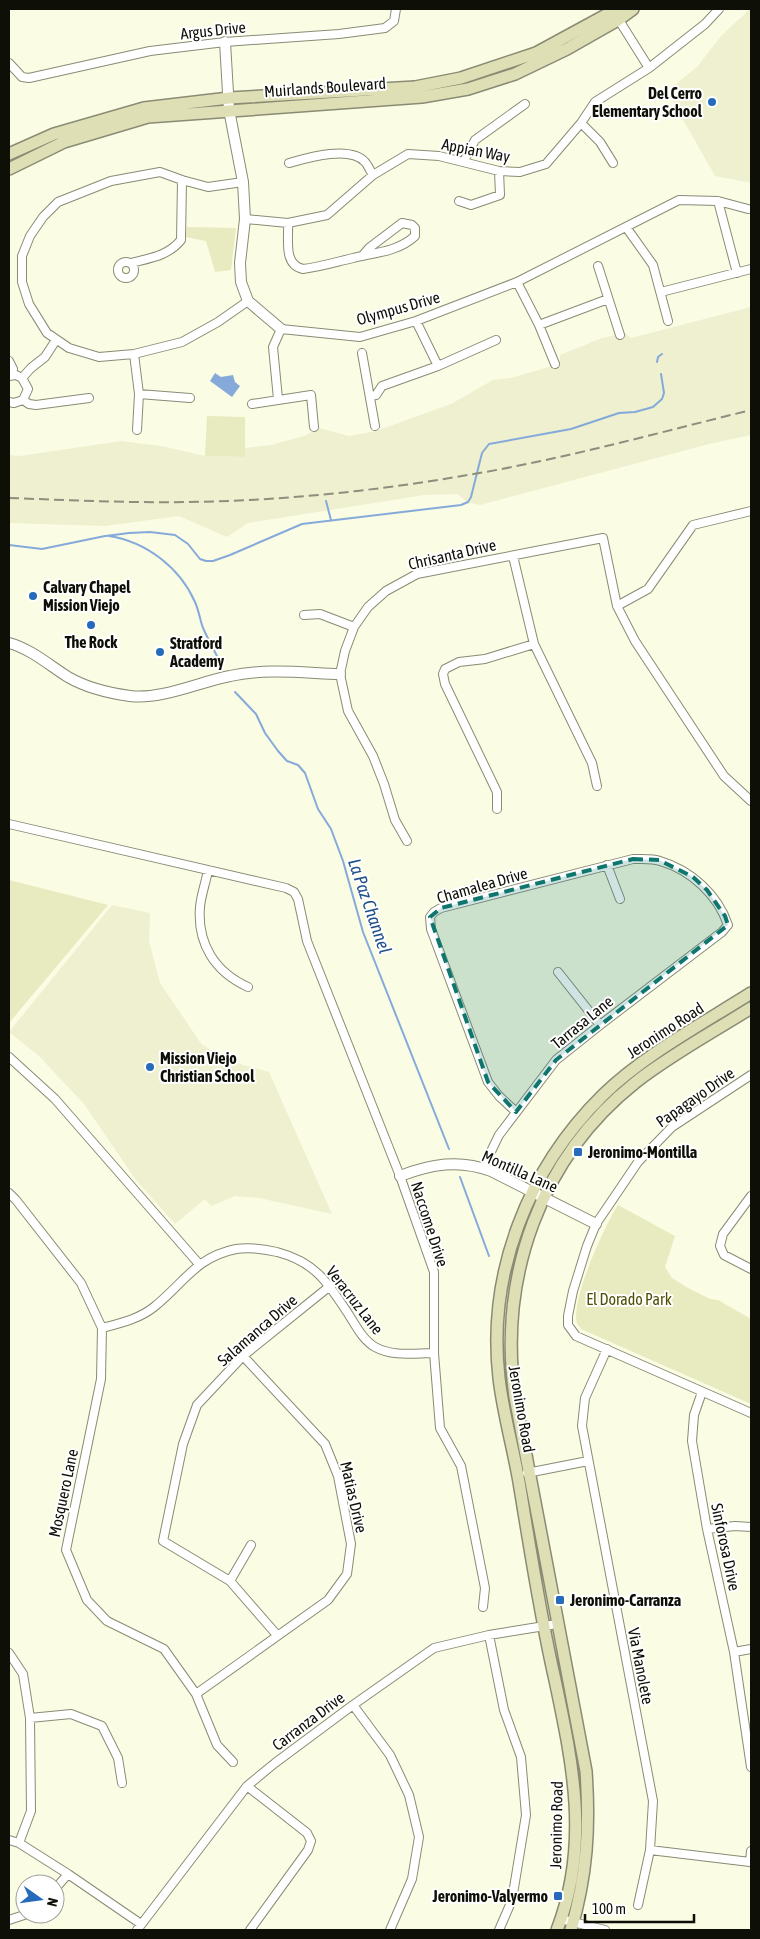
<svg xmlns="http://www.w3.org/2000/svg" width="760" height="1939" font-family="'Asap Condensed',sans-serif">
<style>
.built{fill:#eef0d0}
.green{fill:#e8eabf}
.water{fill:#85aada}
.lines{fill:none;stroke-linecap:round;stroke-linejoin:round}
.stream{stroke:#85aada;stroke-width:2}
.minor-casing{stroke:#8a8b75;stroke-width:10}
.tertiary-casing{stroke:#8a8b75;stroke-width:12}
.secondary-casing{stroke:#8a8b75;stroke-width:14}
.minor{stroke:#fff;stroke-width:8}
.tertiary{stroke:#fff;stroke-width:10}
.secondary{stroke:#dfdfb5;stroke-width:11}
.rail{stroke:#8d8e7d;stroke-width:2;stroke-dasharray:10 5;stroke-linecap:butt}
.marked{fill:#0f766e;fill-opacity:0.2;stroke:#0f766e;stroke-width:4;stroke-dasharray:10 6;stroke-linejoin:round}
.poi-dot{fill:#266abb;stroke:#fff;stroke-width:2}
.labels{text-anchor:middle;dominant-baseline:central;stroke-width:4;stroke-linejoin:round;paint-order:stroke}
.street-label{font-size:16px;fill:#0e0f07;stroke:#fff}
.poi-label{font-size:16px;font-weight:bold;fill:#0e0f07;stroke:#fff;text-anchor:start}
.park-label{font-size:16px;fill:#4f4f04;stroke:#fff}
.water-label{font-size:18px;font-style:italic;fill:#20518b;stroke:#fff}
</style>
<rect width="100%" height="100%" fill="#fbfce4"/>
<!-- built -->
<path class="built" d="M750 9H751V183L715 176 667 91 697 67 721 36Z
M751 307V435L709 444 480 505 467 502 458 494 424 495 248 523 227 537 179 516 105 526 9 523V455L20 456 121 441 161 446 205 456 245 457V448L271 445 304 436 319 428 349 436 376 431 451 404 493 380 511 378 549 367 560 361V355L602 338 625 333 631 338Z
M112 905 150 913 149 941 160 983 202 1045 233 1062 269 1072 332 1214 259 1198 235 1196 211 1206 205 1199 175 1224 136 1180 84 1104 39 1056 9 1032Z"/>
<!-- green -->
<path class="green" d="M187 227 236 228 231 270 215 272 206 241 186 237Z
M207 416 245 417V457L205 456Z
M9 880 108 905 9 1023Z
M618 1205 675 1236 665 1267 672 1278 688 1288 710 1299 718 1300 751 1319V1404L581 1329C581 1328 577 1324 577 1323 570 1301 605 1225 618 1205Z"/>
<!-- water -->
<path class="water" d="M215 373 221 377 233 375 235 382 240 386 232 397 210 381Z"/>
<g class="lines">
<!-- stream -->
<path class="stream" d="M657 362 658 357 662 354
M326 501 331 520
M106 536 129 533 150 532 175 535 188 544 200 559 206 561H213L230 555 302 524 461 505 468 502 471 497 482 453 489 444 571 429 619 413 635 412 653 407 662 399 664 393 661 374
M109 536C147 542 180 568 195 602 199 611 200 620 203 628 208 639 214 650 219 660
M9 545 42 549 105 536
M235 692 256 714 265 733 278 751 287 761 298 765 305 773 318 809 331 829 343 861 363 932 449 1149
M460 1177 489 1256"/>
<defs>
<path id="minor" d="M617 17 649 68
M9 63 22 77 29 78 150 51 225 42 339 34 385 28 394 21 396 9
M581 123 600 142 613 163
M464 161 475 140 525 104
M289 163C307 158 350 145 365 162 368 165 370 171 373 175
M243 182 208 187 182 180 160 172 111 181 58 202 43 217 30 236 22 256V282L29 304 47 333 69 348 99 357 134 354 182 342 218 322 248 301
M459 201 471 205 500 195 499 171
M718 201 737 273
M245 219 288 223 327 215 373 175 408 154 439 156 499 171 520 172 546 164 581 123 595 102 649 68 705 24 719 9
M288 223C289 239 283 265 303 269 320 267 336 262 353 258 373 253 398 252 415 236V228L412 225 402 223 369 248 363 255
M626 227 653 265 668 321
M118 270a8 8 0 1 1 16 0a8 8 0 1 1-16 0Z
M131 263C150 258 168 256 181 240L182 180
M598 266 620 335
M517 282 539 325 555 364
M661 292 751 269
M416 321 438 366
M539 325 608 299
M362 353 375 426
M134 354 139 394 137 430
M9 361 13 369 12 375
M9 376 16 375 22 378 28 389 23 400 14 403 9 402
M22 378 31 368 45 357 56 340
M139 394 190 398
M370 396 376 395 382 386 438 366 496 340
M278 399 273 347 281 329 360 337 416 321 517 282 679 200 718 201 748 209
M23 400 29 404 36 405 89 398
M252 404 311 395 314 427
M513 556 534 644 592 763 597 786
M617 606 648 589 693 525 751 511
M304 615 320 614 354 627
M497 809V792L445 684 443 674 445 669 459 662 485 659 534 644
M9 824 286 888 294 892 298 899 307 941 400 1176 434 1272V1353L440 1428 461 1466 485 1588 483 1607
M407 841 395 820 384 784 373 756 348 711 340 674 345 651 354 627 368 607 386 591 417 574 603 538 617 606 635 641 724 776 751 801
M607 865 620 899
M208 870C206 882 201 895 200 907 197 944 215 972 248 987
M558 972 600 1025
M9 1057 55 1099 199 1264
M751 1075 672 1127 638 1162 596 1224 587 1246 573 1291 568 1316V1325L576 1336 751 1413
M483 1168 499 1135 556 1060 600 1025 722 932 728 925C718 895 691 870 660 861 652 858 642 859 633 859L441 908 434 912 430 917 431 929 488 1082 499 1096 516 1112
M9 1193 16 1200 81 1283 102 1328 101 1379 66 1550 87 1600 107 1621 164 1649 196 1694 217 1745 233 1762
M751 1196 723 1234 720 1246 724 1255 751 1269
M102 1328C121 1323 139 1319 154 1307 184 1283 196 1257 236 1249 250 1247 264 1249 277 1252 316 1262 329 1284 349 1315 356 1326 363 1340 375 1347 393 1357 415 1353 434 1353
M607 1349 585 1398 582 1426 653 1801 650 1850 638 1905
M702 1392 694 1415 692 1441 707 1529 734 1652 751 1767
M527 1473 588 1461
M707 1529 735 1526 751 1527
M230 1581 251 1545
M277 1635 230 1581 163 1541 183 1444 197 1405 243 1356 330 1286
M489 1635 504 1710 521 1757 526 1815 512 1900 499 1930
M734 1652 751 1649
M9 1653 23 1674 30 1718 31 1811 19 1843
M196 1694 328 1600 347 1574 351 1544 338 1476 325 1444 243 1356
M353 1705 390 1755 409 1795 419 1837 412 1879 390 1930
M30 1718 71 1714 102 1726 118 1758 122 1783
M247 1786 307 1833 311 1841 308 1850 250 1930
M9 1840 19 1843 68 1874 141 1924
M650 1850 750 1862 751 1851
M55 1889 68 1874
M561 1919 605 1930
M9 1920 27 1914
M137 1930 247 1786 275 1763 353 1705 434 1648 489 1635 557 1624"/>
<path id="tertiary" d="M225 42 229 110 243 182 245 219 240 263 241 282 248 301 281 329
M9 643C31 649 49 665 68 677 87 688 108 693 130 696 161 700 199 682 230 676 266 668 305 673 340 674
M400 1176C431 1164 459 1159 491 1171L596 1224"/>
<path id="secondary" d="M9 154 54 134 144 108 229 98 415 87 461 78 536 53 617 9
M9 169 64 142 148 117 422 97 468 89 515 74 567 49 618 20 633 9
M557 1930C590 1845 573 1765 555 1680 540 1615 530 1548 519 1482 513 1447 503 1413 499 1378 487 1273 528 1169 603 1095 644 1055 702 1024 751 993
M571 1930C587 1875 590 1828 586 1771L515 1397C498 1277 540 1158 636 1082 672 1054 713 1032 751 1008"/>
</defs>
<!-- minor casing -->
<use href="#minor" class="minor-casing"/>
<!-- tertiary casing -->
<use href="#tertiary" class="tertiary-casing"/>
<!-- secondary casing -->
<use href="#secondary" class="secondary-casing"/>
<!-- minor -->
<use href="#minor" class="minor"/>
<!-- tertiary -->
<use href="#tertiary" class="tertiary"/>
<!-- secondary -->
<use href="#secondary" class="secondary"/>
<!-- rail -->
<path class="rail" d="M9 498C68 500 127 503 186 502 280 501 375 491 468 475 564 459 657 433 751 410"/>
</g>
<!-- marked area -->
<path class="marked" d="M633 859 659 860 693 877 707 890 725 916 728 925 556 1060 516 1112 488 1082 430 917 441 908Z"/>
<!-- markers -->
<g class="poi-dot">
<circle cx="712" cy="102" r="5"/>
<circle cx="33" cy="596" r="5"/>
<circle cx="91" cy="625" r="5"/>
<circle cx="160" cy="652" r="5"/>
<circle cx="150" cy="1067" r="5"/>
<rect x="573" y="1147" width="10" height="10" rx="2.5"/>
<rect x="555" y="1595" width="10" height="10" rx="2.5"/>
<rect x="553" y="1891" width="10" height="10" rx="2.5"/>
</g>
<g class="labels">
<!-- street labels -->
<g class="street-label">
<text transform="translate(213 30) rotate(-6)">Argus Drive</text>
<text transform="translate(325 87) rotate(-4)">Muirlands Boulevard</text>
<text transform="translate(476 150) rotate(11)">Appian Way</text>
<text transform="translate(398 308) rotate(-16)">Olympus Drive</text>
<text transform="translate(452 554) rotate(-13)">Chrisanta Drive</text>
<text transform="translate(482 885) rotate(-16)">Chamalea Drive</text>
<text transform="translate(582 1022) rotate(-39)">Tarrasa Lane</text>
<text transform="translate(665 1030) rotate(-33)">Jeronimo Road</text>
<text transform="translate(695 1097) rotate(-35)">Papagayo Drive</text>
<text transform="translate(520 1171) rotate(24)">Montilla Lane</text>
<text transform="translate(430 1224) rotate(72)">Naccome Drive</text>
<text transform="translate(355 1300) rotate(52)">Veracruz Lane</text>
<text transform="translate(257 1330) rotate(-41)">Salamanca Drive</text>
<text transform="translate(522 1409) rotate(80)">Jeronimo Road</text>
<text transform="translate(63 1493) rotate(-78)">Mosquero Lane</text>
<text transform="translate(354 1497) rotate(77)">Matias Drive</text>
<text transform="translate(726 1547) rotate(78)">Sinforosa Drive</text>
<text transform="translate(641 1666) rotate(79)">Via Manolete</text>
<text transform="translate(308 1721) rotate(-37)">Carranza Drive</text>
<text transform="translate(556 1825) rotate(-89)">Jeronimo Road</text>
</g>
<!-- poi labels -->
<g class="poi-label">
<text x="702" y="93" text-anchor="end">Del Cerro<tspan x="702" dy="18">Elementary School</tspan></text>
<text x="43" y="587">Calvary Chapel<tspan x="43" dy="18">Mission Viejo</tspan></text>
<text x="91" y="642" text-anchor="middle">The Rock</text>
<text x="170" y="643">Stratford<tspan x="170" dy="18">Academy</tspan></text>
<text x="160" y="1058">Mission Viejo<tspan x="160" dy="18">Christian School</tspan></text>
<text x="588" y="1152">Jeronimo-Montilla</text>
<text x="570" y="1600">Jeronimo-Carranza</text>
<text x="548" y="1896" text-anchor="end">Jeronimo-Valyermo</text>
</g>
<!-- park labels -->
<g class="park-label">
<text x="629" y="1299">El Dorado Park</text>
</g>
<!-- water labels -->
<g class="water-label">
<text transform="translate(370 906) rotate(71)">La Paz Channel</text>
</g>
</g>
<!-- border -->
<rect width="760" height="1939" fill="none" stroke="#0e0f07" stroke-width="20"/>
<!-- north arrow -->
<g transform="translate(40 1899) rotate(104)"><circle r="24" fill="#ffffff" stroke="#9f9f9c"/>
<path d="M0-4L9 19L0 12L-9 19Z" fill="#266abb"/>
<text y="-8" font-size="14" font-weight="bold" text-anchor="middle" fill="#0e0f07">N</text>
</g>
<!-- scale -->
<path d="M585 1914v8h109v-8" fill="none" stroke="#0e0f07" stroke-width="2.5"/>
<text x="592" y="1914" font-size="15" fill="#0e0f07" stroke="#ffffff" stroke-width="4" paint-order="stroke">100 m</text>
</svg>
